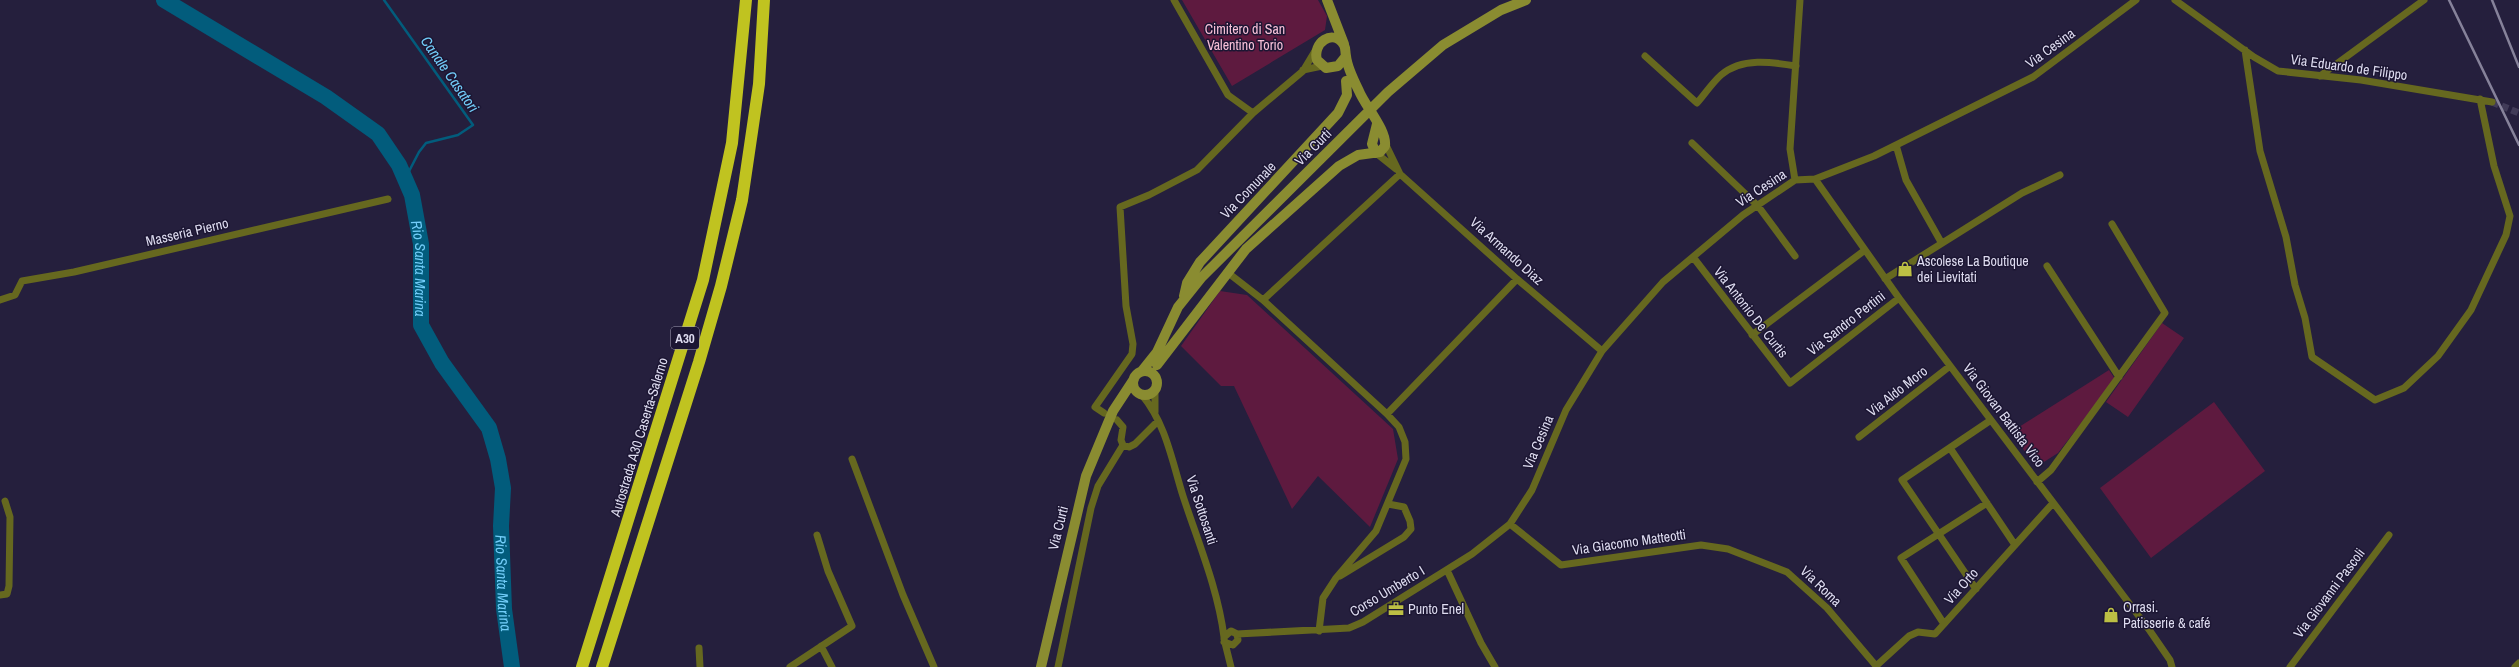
<svg xmlns="http://www.w3.org/2000/svg" width="2519" height="667" font-family="'Archivo Narrow',sans-serif">
<style>
.green{fill:#5e1a3f}
.lines{fill:none;stroke-linecap:round;stroke-linejoin:round}
.stream{stroke:#025c7c;stroke-width:2.5}
.river{stroke:#025c7c;stroke-width:16}
.street-tunnel{stroke:#413b58;stroke-width:7;stroke-dasharray:7 3.5;stroke-linecap:butt}
.street{stroke:#66681f;stroke-width:7}
.secondary{stroke:#8a8c31;stroke-width:10}
.highway{stroke:#c0c320;stroke-width:12}
.rail{stroke:#86829a;stroke-width:2.5}
.labels{text-anchor:middle;dominant-baseline:central;stroke-width:3;stroke-linejoin:round;paint-order:stroke}
.shield{fill:#1c1633;stroke:#a4a1b7;stroke-width:1}
.shield-label{font-size:13px;font-weight:bold;fill:#dedcf0}
.park-label{font-size:14px;fill:#f8c0d8;stroke:#1c1633}
.street-label{font-size:14px;fill:#dedcf0;stroke:#1c1633}
.poi-label{font-size:14px;fill:#dedcf0;stroke:#1c1633;text-anchor:start}
.water-label{font-size:15px;font-style:italic;fill:#72cdf9;stroke:#1c1633}
</style>
<rect width="100%" height="100%" fill="#251f3d"/>
<!-- green -->
<path class="green" d="M1182 0H1318L1327 16 1325 30 1232 86Z
M1220 291 1247 295 1393 429 1398 459 1370 527 1318 476 1292 509 1234 386H1221L1181 346Z
M2162 323 2184 338 2128 417 2106 402Z
M2109 370 2115 379 2058 453 2036 467 2011 432Z
M2214 402 2265 471 2151 558 2100 488Z"/>
<g class="lines">
<!-- stream -->
<path class="stream" d="M384 0 473 125 458 135 426 143 419 152 405 179"/>
<!-- river -->
<path class="river" id="s1" d="M164 0 326 97 378 134 399 165 412 195 421 244V325L442 363 489 428 498 459 503 488 501 526 504 609 512 667"/>
<!-- street-tunnel -->
<path class="street-tunnel" d="M2492 102 2519 113"/>
<!-- street -->
<path class="street" d="M1174 0 1228 95 1253 113
M2175 0 2254 57 2278 71 2361 80 2492 102
M2245 50 2260 151 2286 237 2295 285 2305 318 2312 357 2375 400 2404 388 2438 356 2471 310 2506 235 2510 216 2494 166 2480 99
M1645 56 1697 103C1705 94 1712 83 1721 75 1742 57 1772 62 1796 66
M1303 70 1322 66
M2320 76 2424 0
M1385 143 1400 174 1517 279 1602 351
M1692 143 1758 206 1795 256
M1896 145 1906 180 1941 242
M1376 153 1396 169
M1815 179 1899 298 2150 631 2170 660 2172 667
M1795 180 1790 149 1800 0
M1693 257 1790 383 1899 298
M2047 266 2119 377
M1227 272 1263 300 1387 414 1399 427 1405 442 1406 459 1376 531 1336 578 1323 598 1319 631
M1885 279 2022 193 2060 175
M0 300 15 295 22 281 74 272 388 199
M1263 300 1400 174
M1752 335 1865 250
M1155 390V412
M1142 395C1166 424 1172 461 1183 496 1198 542 1218 589 1224 637
M1104 413 1095 407 1132 354 1133 344 1126 306 1120 207 1149 195 1197 170 1253 113 1303 71 1315 51
M1387 414 1517 279
M1117 420 1123 427 1121 440 1123 445 1129 447 1135 444 1158 421
M1859 437 1950 366
M1950 448 2015 545
M852 459 903 595 934 667
M2037 482 2051 470 2165 313 2112 224
M1510 524 1561 565 1701 545 1728 549 1787 572 1827 608 1877 667
M1447 570 1481 643 1495 667
M1340 576 1404 537 1411 529 1410 521 1404 507 1388 504
M1976 589 1902 480 1991 420
M0 595 7 594 9 586 10 517 5 501
M1944 624 1901 558 1987 503
M1237 634 1349 628 1363 622 1472 554 1510 524 1532 490 1566 410 1602 351 1663 282 1743 215 1795 180 1815 179 1874 156 2033 77 2136 0
M1224 642 1233 645 1238 640 1237 634 1231 631 1224 637V639L1231 667
M821 646 832 667
M699 648 700 667
M1876 666 1909 636 1918 632 1935 634 2053 503
M790 667 852 626 828 571 817 535
M1058 667 1091 508 1098 486 1123 445
M2290 667 2389 535
M2515 667 2519 663"/>
<!-- secondary -->
<path class="secondary" d="M1327 0 1344 44
M1376 153 1372 144 1377 124
M1184 296 1187 283 1200 262 1338 113 1347 95 1346 81
M1157 365 1246 249 1339 166 1358 155 1380 152 1385 146C1387 130 1365 106 1359 91 1354 81 1347 67 1346 56 1345 52 1346 49 1344 45 1333 28 1312 43 1317 60L1326 68 1338 66 1346 56
M1133 383a12 12 0 1 1 24 0a12 12 0 1 1-24 0Z
M1141 372 1157 352 1178 307 1202 277 1388 92 1443 45 1501 10 1526 0
M1041 667 1086 476 1113 411 1134 379"/>
<!-- highway -->
<path class="highway" d="M582 667 703 280 732 143 746 0
M602 667 699 362 721 286 742 200 759 84 764 0"/>
<!-- rail -->
<path class="rail" d="M2449 0 2519 145
M2492 0 2519 67"/>
</g>
<!-- icons -->
<defs>
<symbol id="shop-bare" viewBox="-9 -9 18 18"><path d="M-5-2.5h2.3a2.7 3.5 0 0 1 5.4 0H5L5.5 6h-11ZM-1.5-2.5h3a1.5 2.3 0 0 0-3 0Z" fill="#bcbf44" stroke="#1c1633" stroke-width="2.5" paint-order="stroke"/></symbol>
<symbol id="office-bare" viewBox="-9 -9 18 18"><path d="M-6-3h4V-5.5h4V-3h4V5H-6ZM-1-4.5V-3h2v-1.5ZM-6 0V1H6V0Z" fill="#bcbf44" stroke="#1c1633" stroke-width="2.5" paint-order="stroke"/></symbol>
</defs>
<g fill-rule="evenodd">
<use href="#shop-bare" x="1894" y="258" width="22" height="22"/>
<use href="#office-bare" x="1385" y="598" width="22" height="22"/>
<use href="#shop-bare" x="2100" y="604" width="22" height="22"/>
</g>
<g class="labels">
<!-- shield labels -->
<rect class="shield" x="671" y="327" width="28" height="22" rx="3"/>
<g class="shield-label">
<text x="685" y="338">A30</text>
</g>
<!-- park labels -->
<g class="park-label">
<text x="1245" y="29">Cimitero di San<tspan x="1245" dy="16">Valentino Torio</tspan></text>
</g>
<!-- street labels -->
<g class="street-label">
<text transform="translate(2050 48) rotate(-36)">Via Cesina</text>
<text transform="translate(2349 67) rotate(8)">Via Eduardo de Filippo</text>
<text transform="translate(1313 147) rotate(-45)">Via Curti</text>
<text transform="translate(1761 188) rotate(-33)">Via Cesina</text>
<text transform="translate(1248 190) rotate(-46)">Via Comunale</text>
<text transform="translate(187 232) rotate(-13)">Masseria Pierno</text>
<text transform="translate(1507 251) rotate(42)">Via Armando Diaz</text>
<text transform="translate(1751 312) rotate(52)">Via Antonio De Curtis</text>
<text transform="translate(1846 323) rotate(-38)">Via Sandro Pertini</text>
<text transform="translate(1897 391) rotate(-38)">Via Aldo Moro</text>
<text transform="translate(2004 415) rotate(53)">Via Giovan Battista Vico</text>
<text transform="translate(639 437) rotate(-73)">Autostrada A30 Caserta-Salerno</text>
<text transform="translate(1538 442) rotate(-67)">Via Cesina</text>
<text transform="translate(1202 510) rotate(72)">Via Sottosanti</text>
<text transform="translate(1058 528) rotate(-76)">Via Curti</text>
<text transform="translate(1629 542) rotate(-8)">Via Giacomo Matteotti</text>
<text transform="translate(1821 586) rotate(44)">Via Roma</text>
<text transform="translate(1961 586) rotate(-48)">Via Orto</text>
<text transform="translate(1387 591) rotate(-31)">Corso Umberto I</text>
<text transform="translate(2329 593) rotate(-53)">Via Giovanni Pascoli</text>
</g>
<!-- poi labels -->
<g class="poi-label">
<text x="1917" y="261">Ascolese La Boutique<tspan x="1917" dy="16">dei Lievitati</tspan></text>
<text x="2123" y="607">Orrasi.<tspan x="2123" dy="16">Patisserie &amp; café</tspan></text>
<text x="1408" y="609">Punto Enel</text>
</g>
<!-- water labels -->
<g class="water-label">
<text transform="translate(450 74) rotate(55)">Canale Casatori</text>
<text stroke="none"><textPath href="#s1" startOffset="397">Rio Santa Marina</textPath></text>
<text stroke="none"><textPath href="#s1" startOffset="734">Rio Santa Marina</textPath></text>
</g>
</g>
</svg>
